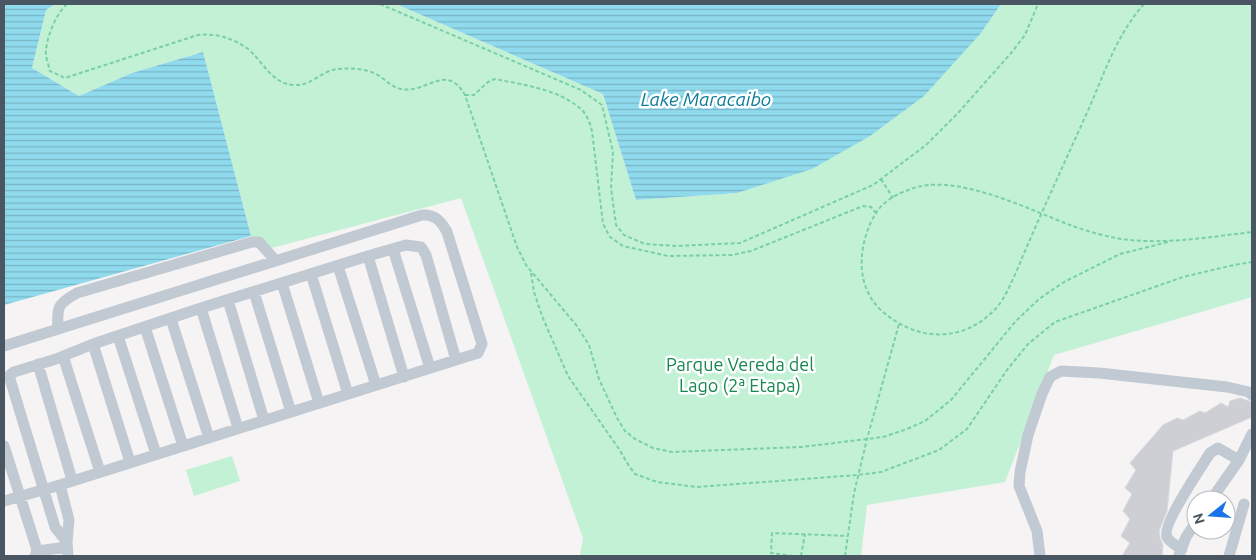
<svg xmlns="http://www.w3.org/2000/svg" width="1256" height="560" font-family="Ubuntu,sans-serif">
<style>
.green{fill:#c3f1d5}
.water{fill:url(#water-rules)}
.building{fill:#cdcfd5;stroke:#d7d9de}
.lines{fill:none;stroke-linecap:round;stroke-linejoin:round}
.path{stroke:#7ad0a6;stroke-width:2;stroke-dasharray:4 2.5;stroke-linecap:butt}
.minor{stroke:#c1cad2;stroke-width:11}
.labels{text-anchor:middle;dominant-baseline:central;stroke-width:5;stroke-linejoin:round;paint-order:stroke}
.park-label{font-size:18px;fill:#17864f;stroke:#fff}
.water-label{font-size:19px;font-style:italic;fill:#0c7c9b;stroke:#fff}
</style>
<defs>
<pattern id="water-rules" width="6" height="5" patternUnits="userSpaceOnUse" patternTransform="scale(1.25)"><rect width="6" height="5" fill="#90daee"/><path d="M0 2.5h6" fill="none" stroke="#78b4c4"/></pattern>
</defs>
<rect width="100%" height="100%" fill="#f5f3f3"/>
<!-- green -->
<path class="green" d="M55 4H396L603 94 636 200 737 193 981 33 1001 4H1252V297L1054 355 1005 482 867 505 861 556H580L583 538 461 198 260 251 251 236 203 52 132 73 79 96 32 68 46 10Z
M232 456 240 481 194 496 186 470Z"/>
<!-- water -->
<path class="water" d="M4 4H55L46 10 32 68 79 96 132 73 203 52 251 236 4 305Z
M396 4H1001L981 33 924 96 870 136 812 169 737 193 636 200 603 94Z"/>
<!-- building -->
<path class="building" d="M1240 398 1252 402V417L1173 451 1167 511 1159 531 1160 538 1163 545 1162 556H1122L1130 543 1121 536 1130 519 1123 511 1132 494 1125 488 1136 470 1130 463 1163 425 1177 418 1183 420 1200 411 1205 413 1221 403 1228 407 1230 401Z"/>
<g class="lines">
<!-- path -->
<path class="path" d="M67 4C56 14 47 36 46 51 45 57 49 65 50 71L65 78 198 35C216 33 233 38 248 49 263 61 272 85 295 85 311 86 321 71 337 69 351 68 365 68 378 75 386 80 391 87 401 89 427 94 446 62 465 95L517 247 526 265 577 326 589 345 599 379 617 418 625 431 635 439 653 448 672 452 802 447 883 437 907 429 925 421 951 400 1015 322 1039 299 1064 282 1120 254 1168 242
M380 4 581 90 602 105 613 152 611 188 616 225 624 235 645 244 676 246 740 243 873 185 926 145 958 113 1012 52 1025 35 1038 4
M1144 4C1118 33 1105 71 1090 106 1069 153 1048 198 1028 244 1021 260 1008 294 998 306 966 343 918 343 882 311 856 288 858 250 871 222 875 214 879 207 886 202 893 196 902 192 911 189 954 172 1028 209 1070 225 1086 231 1104 236 1121 239 1166 245 1208 237 1252 232
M465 95H474L488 82 495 79C524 85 559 89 582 110 587 115 590 123 592 131L603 224 610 237 623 246 668 256 732 255 751 251 863 206 871 207 876 213
M881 179 893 198
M531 273 534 292 542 316 568 376 619 449 629 466 635 474 657 482 697 487 858 475 881 472 939 450 967 429 1007 370 1028 344 1055 322 1183 277 1234 265 1252 262
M793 556 771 553 772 533 848 536
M801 556 805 534
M845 556 854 493 867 439 899 324"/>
<!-- minor -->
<path class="minor" d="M393 249 430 368
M368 256 404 377
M338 266 376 385
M311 274 348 394
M282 283 319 403
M254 292 291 412
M228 300 264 420
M201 308 238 428
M171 319 209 438
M145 327 183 446
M58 329C57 307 57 304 77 293L252 242H259L276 261
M118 336 156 454
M93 344 130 462
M4 346 422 215C435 214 441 221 447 232L482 344 478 353 60 485 4 501
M63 356 100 472
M38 364 72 480
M4 446 39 556
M60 485 69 520 67 542 68 556
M1211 500 1239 460 1252 434
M67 542 55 527 10 379V375L14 372 56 359 93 344 201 308 368 256 406 245 421 247 426 255 456 360
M1182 549C1177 546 1169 542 1167 537 1161 526 1202 466 1210 453L1218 448 1239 460
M1179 555 1186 537 1196 522
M35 556 37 551 67 547
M1040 556 1037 531 1019 486 1020 472 1028 435 1042 394 1050 377 1061 371 1099 373 1227 387 1249 392 1252 395
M1229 556 1244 504"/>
</g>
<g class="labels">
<!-- park labels -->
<g class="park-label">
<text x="740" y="364">Parque Vereda del<tspan x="740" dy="21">Lago (2ª Etapa)</tspan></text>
</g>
<!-- water labels -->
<g class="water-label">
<text x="706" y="99">Lake Maracaibo</text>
</g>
</g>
<!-- border -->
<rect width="1256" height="560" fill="none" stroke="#4a5661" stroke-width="10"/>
<!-- north arrow -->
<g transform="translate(1211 515) rotate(253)"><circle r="24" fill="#ffffff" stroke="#b7bbc0"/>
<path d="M0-4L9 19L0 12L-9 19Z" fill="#1a73e8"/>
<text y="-8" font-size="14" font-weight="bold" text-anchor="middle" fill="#4a5661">N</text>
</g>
</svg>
